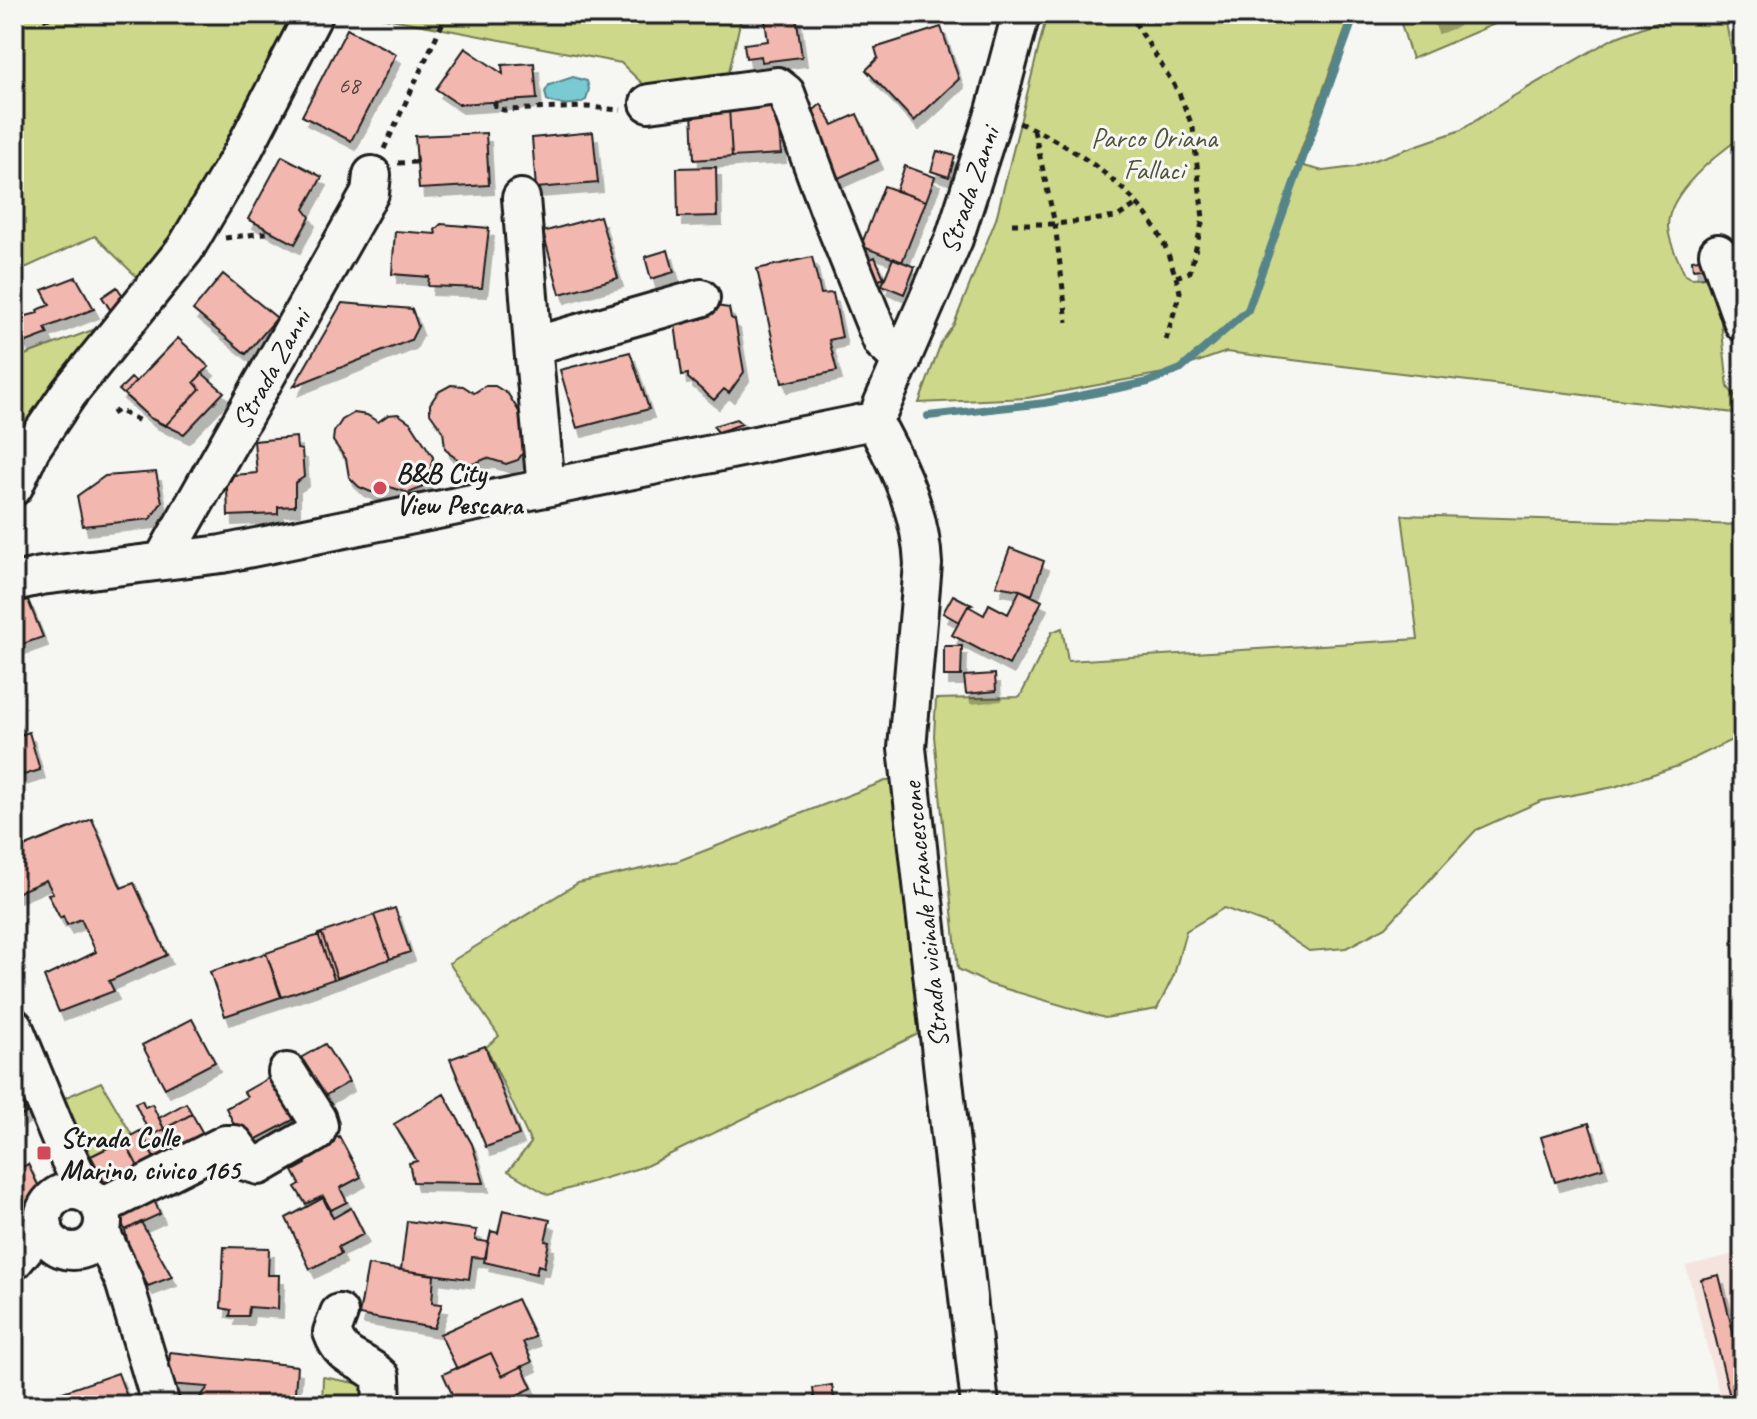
<svg xmlns="http://www.w3.org/2000/svg" width="1757" height="1419" font-family="Caveat,sans-serif">
<style>
.built{fill:#f5e3de}
.green{fill:#cdd88b;stroke:#747a54;stroke-width:2}
.water{fill:#79cad2;stroke:#548489;stroke-width:2}
.lines{fill:none;stroke-linecap:round;stroke-linejoin:round}
.stream{stroke:#548489;stroke-width:8}
.building{fill:#f2b7ae;stroke:#1c1c1c;stroke-width:2;filter:url(#shadow)}
.minor-casing{stroke:#1c1c1c;stroke-width:42}
.path{stroke:#1c1c1c;stroke-width:5;stroke-dasharray:6 6;stroke-linecap:butt}
.minor{stroke:#f6f6f2;stroke-width:36}
.poi-dot{fill:#d1495b;stroke:#f6f6f2;stroke-width:3}
.labels{text-anchor:middle;dominant-baseline:central;stroke-width:6;stroke-linejoin:round;paint-order:stroke}
.number-label{font-size:24px;fill:#524340}
.park-label{font-size:28px;fill:#51543d;stroke:#f6f6f2}
.street-label{font-size:28px;fill:#1c1c1c;stroke:#f6f6f2}
.poi-label{font-size:28px;font-weight:bold;fill:#1c1c1c;stroke:#f6f6f2;text-anchor:start}
</style>
<defs>
<filter id="shadow"><feDropShadow dx="5" dy="9" stdDeviation="0" flood-color="#0004"/></filter>
</defs>
<rect width="100%" height="100%" fill="#f6f6f2"/>
<filter id="ink" filterUnits="userSpaceOnUse"><feTurbulence type="fractalNoise" baseFrequency=".0125" numOctaves="2"/><feDisplacementMap in="SourceGraphic" scale="16" xChannelSelector="R" yChannelSelector="G"/><feConvolveMatrix kernelMatrix="1 2 1 2 8 2 1 2 1" color-interpolation-filters="sRGB"/></filter>
<g filter="url(#ink)">
<!-- built -->
<path class="built" d="M1743 1252V1405H1722L1686 1266Z"/>
<!-- green -->
<path class="green" d="M14 14H314L151 291 95 236 14 273Z
M365 14H742L726 85 650 91 621 63Z
M1047 14H1351L1296 164 1323 171 1355 167 1461 130 1512 97 1614 38 1662 20 1724 14 1743 102V136C1718 153 1667 193 1668 227 1669 243 1679 261 1685 275L1692 278 1716 276 1725 302 1720 313 1728 387 1738 400 1743 401V414L1226 352 1169 372 1027 398 919 403 941 343 954 324 996 219Z
M1398 14H1518L1412 59Z
M109 324 14 471V359Z
M1402 515 1743 525V730L1734 739 1678 766 1614 787 1541 801 1476 830 1386 927 1346 948 1309 951 1270 925 1224 908 1186 931 1174 975 1157 1009 1105 1018 989 984 958 969 934 736 936 699 1020 697 1052 632 1062 628 1068 661 1418 639Z
M901 775 937 1025 646 1166 548 1195 508 1171 531 1143 486 1047 499 1036 449 963 578 883 678 861Z
M101 1082 132 1135 91 1156 64 1098Z
M323 1377 381 1388 382 1405H322Z"/>
<!-- water -->
<path class="water" d="M573 77 587 81 589 89 586 100C576 106 557 106 547 100L545 92 549 85Z"/>
<g class="lines">
<!-- stream -->
<path class="stream" d="M928 416 1045 403 1148 382 1181 369 1248 310 1355 14"/>
</g>
<!-- building -->
<path class="building" d="M764 14H796L802 57 762 62 761 56 746 58 744 44 768 41Z
M1430 14H1452L1453 17 1434 24Z
M941 27 959 79 914 121 866 70 878 58 875 48Z
M347 29 396 54 351 141 302 116Z
M465 48 503 74 502 65 534 63 537 99 458 104 436 89Z
M767 99V106L777 105 781 154 732 157 729 108Z
M821 104 833 125 857 114 878 160 832 181 801 121Z
M729 108 732 157 694 160 692 110Z
M593 132 598 183 536 188 532 138Z
M486 133 489 185 419 189 415 136Z
M937 151 955 156 949 177 931 171Z
M282 156 322 177 304 209 310 217 295 244 248 219Z
M905 166 935 177 926 201 896 191Z
M716 167 717 216 678 217 677 168Z
M884 186 926 201 902 262 861 246Z
M600 216 618 278 560 294 543 232Z
M441 224 489 228 482 288 428 286 429 277 392 274 395 231 436 234 435 230Z
M668 250 674 272 651 279 645 257Z
M812 257 821 294 833 293 842 337 829 340 837 371 782 383 757 269Z
M875 257 884 278 865 286 856 265Z
M893 258 915 267 904 294 882 285Z
M1706 258 1707 267 1693 269 1692 260Z
M223 274 277 318 246 354 193 310Z
M76 277 94 309 45 328 48 334 24 343 14 329V319L38 313 37 310 50 305 42 290Z
M117 287 131 308 116 318 102 297Z
M342 303 412 309 418 326 411 340 294 386Z
M708 305 729 308 731 318 735 320 744 372 729 393 724 389 714 400 688 378V374L682 375 674 317 702 319Z
M178 338 209 367 202 373 224 392 184 434 150 418 119 390 131 378 136 382Z
M178 338 209 367 194 382 200 389 165 426 150 418 124 394Z
M630 352 649 409 577 428 560 370Z
M451 385 463 386 474 393 485 386H495L508 394 530 429 526 448 518 460 506 464 487 458 473 464 462 462 450 454 445 448 443 431 430 413V404L438 392Z
M354 413 367 415 378 422 388 415 398 414 411 423 433 457 429 476 421 488 409 493 390 487 381 492H371L359 487 349 477 346 459 333 441 334 432 342 420Z
M736 419 742 424 718 432 713 426Z
M296 437 297 449 302 450 304 477 295 483V506L278 507V514L228 516 227 487 233 475 257 473 254 441Z
M156 472 162 502 150 519 83 526 77 496 105 476Z
M1010 548 1044 561 1032 595 1020 590 996 586Z
M1020 590 1042 601 1009 665 952 635 968 606 984 615 989 604 1008 614Z
M953 595 972 605 968 606 959 622 943 613Z
M28 600 43 637 14 647V604Z
M944 646H962L961 676H944Z
M995 674 996 691 966 694 964 676Z
M14 713 21 735 14 737Z
M29 732 40 770 14 778V737Z
M92 819 121 888 134 883 167 955 109 981 114 991 59 1012 44 977 96 952 81 919 67 925 63 916 60 918 48 894 53 893 46 880 14 894V851Z
M395 908 410 952 390 959 374 915Z
M374 915 390 959 334 979 318 934Z
M322 934 337 978 282 997 266 953Z
M266 953 281 997 225 1016 210 972Z
M192 1019 215 1062 165 1088 142 1045Z
M325 1044 349 1082 312 1103 288 1065Z
M485 1046 519 1135 486 1147 450 1059Z
M272 1076 297 1118 251 1142 238 1132 226 1108 247 1097 244 1092Z
M14 1090 26 1113 14 1120Z
M444 1094 472 1144 484 1183 413 1182 409 1163 417 1161 394 1124Z
M142 1100 145 1107 152 1104 164 1129 145 1139 140 1131 147 1128 135 1103Z
M186 1103 192 1114 164 1129 159 1118Z
M192 1114 210 1146 181 1161 164 1129Z
M1589 1123 1603 1168 1555 1182 1541 1137Z
M164 1129 181 1161 161 1172 145 1139Z
M140 1131 161 1172 145 1180 124 1140Z
M339 1136 361 1177 340 1188 347 1202 331 1210 323 1196 306 1204 295 1187 300 1184 293 1171 306 1164 303 1156Z
M124 1140 143 1176 110 1193 91 1156Z
M28 1164 47 1204 14 1219V1171Z
M150 1190 160 1214 125 1230 114 1206Z
M323 1198 333 1218 351 1208 364 1234 338 1247 341 1254 310 1269 286 1218Z
M503 1210 550 1220 545 1241 549 1242 544 1267 538 1265 536 1274 484 1262 491 1231 498 1233Z
M407 1221 477 1230 475 1240 488 1242 486 1258 472 1257 469 1279 401 1270Z
M141 1222 172 1277 148 1286 130 1254 125 1230Z
M224 1247 269 1248 268 1275H279L278 1309 249 1307 248 1316H230L231 1310 221 1308Z
M368 1265 434 1275 432 1303 442 1304 434 1328 359 1315Z
M1719 1275 1743 1373V1405H1732L1701 1279Z
M517 1299 535 1337 523 1342 532 1362 502 1376 491 1353 457 1369 440 1334Z
M170 1352 297 1366 294 1405H200L199 1399 208 1387 168 1384Z
M491 1353 502 1376 522 1366 532 1388 495 1405H457L443 1374Z
M118 1373 130 1405H48L45 1398Z
M832 1385 835 1405H815L813 1388Z"/>
<g class="lines">
<defs>
<path id="minor" d="M649 103 777 86 786 93 829 210 882 342 902 361
M521 198 533 346 701 298
M1718 253 1743 323
M533 346 546 488
M881 407 954 239 995 111 1021 14
M880 432C902 473 921 517 923 564L907 748 980 1405
M14 487 31 449 69 393 185 249 242 153 314 14
M162 561 370 193 372 175
M14 582 41 576 222 554 863 423
M14 1027 63 1146 86 1194
M43 1221a30 30 0 1 1 60 0a30 30 0 1 1-60 0Z
M100 1207 225 1144H235L249 1163 259 1166 316 1133 319 1126 317 1119 287 1072
M101 1232 124 1281 161 1405
M14 1261 44 1225
M339 1313 332 1332C343 1363 360 1356 381 1377L382 1405"/>
</defs>
<!-- minor casing -->
<use href="#minor" class="minor-casing"/>
<!-- path -->
<path class="path" d="M33 14 44 19 74 14
M495 102V108L504 110 587 107 621 110
M1019 123C1069 143 1134 187 1160 236 1167 248 1171 264 1176 277L1190 272 1203 219 1193 128 1179 93 1136 24 1133 14
M1034 130 1055 224 1067 322
M384 149 443 22
M398 163 417 162
M1012 224H1055L1117 217 1137 204
M225 238 273 232
M1166 340 1180 292 1176 277
M112 414 118 410 140 421"/>
<!-- minor -->
<use href="#minor" class="minor"/>
</g>
</g>
<!-- markers -->
<g class="poi-dot">
<circle cx="380" cy="488" r="8"/>
<rect x="36" y="1145" width="16" height="16" rx="4"/>
</g>
<g class="labels">
<!-- number labels -->
<g class="number-label">
<text x="349" y="85">68</text>
</g>
<!-- park labels -->
<g class="park-label">
<text x="1154" y="137">Parco Oriana<tspan x="1154" dy="32">Fallaci</tspan></text>
</g>
<!-- street labels -->
<g class="street-label">
<text transform="translate(969 190) rotate(-71)">Strada Zanni</text>
<text transform="translate(271 369) rotate(-61)">Strada Zanni</text>
<text transform="translate(925 915) rotate(-96)">Strada vicinale Francescone</text>
</g>
<!-- poi labels -->
<g class="poi-label">
<text x="396" y="472">B&amp;B City<tspan x="396" dy="32">View Pescara</tspan></text>
<text x="60" y="1137">Strada Colle<tspan x="60" dy="32">Marino, civico 165</tspan></text>
</g>
</g>
<!-- margin -->
<rect width="1757" height="1419" fill="none" stroke="#f6f6f2" stroke-width="48"/>
<rect x="24" y="24" width="1709" height="1371" fill="none" stroke="#1c1c1c" stroke-width="3" filter="url(#ink)"/>
</svg>
